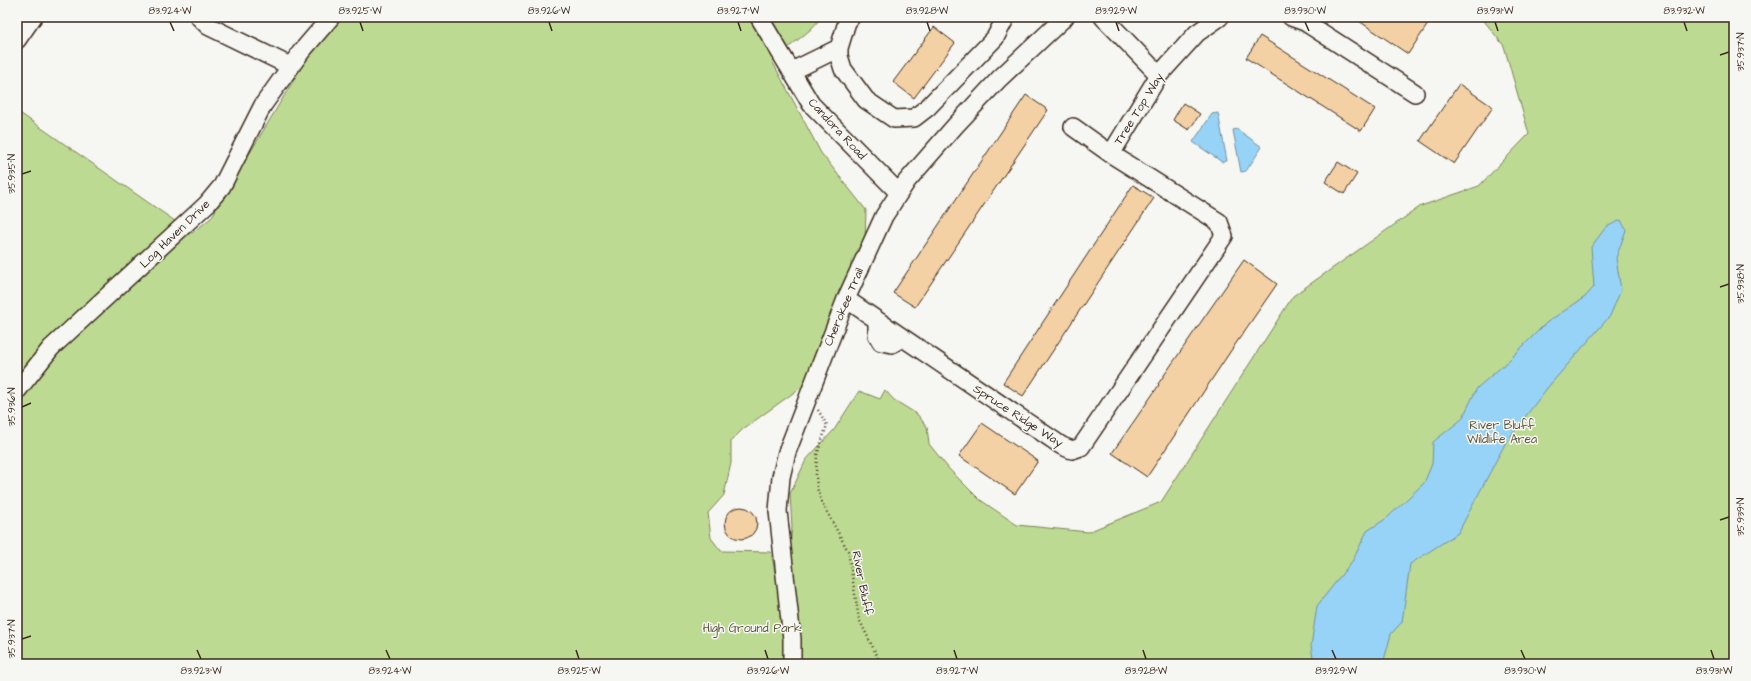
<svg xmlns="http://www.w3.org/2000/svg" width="1751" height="681" font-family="'Architects Daughter',sans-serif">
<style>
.green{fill:#bdda92;stroke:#7c8258}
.water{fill:#97d3f7;stroke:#728fa0}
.building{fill:#f3d1a4;stroke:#3b2a1e}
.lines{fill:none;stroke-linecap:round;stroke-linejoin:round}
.minor-casing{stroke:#3b2a1e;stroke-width:20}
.path{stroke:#3b2a1e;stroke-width:2.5;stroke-dasharray:1 3;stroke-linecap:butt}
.minor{stroke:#f6f6f2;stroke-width:17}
.ticks{fill:none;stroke:#3b2a1e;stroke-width:1.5}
.labels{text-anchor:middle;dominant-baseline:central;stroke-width:3;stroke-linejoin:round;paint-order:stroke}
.street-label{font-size:12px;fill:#3b2a1e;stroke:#f6f6f2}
.park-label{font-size:12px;fill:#5c563b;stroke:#f6f6f2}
.neatline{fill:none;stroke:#3b2a1e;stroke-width:1.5}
.ticks-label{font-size:10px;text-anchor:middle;fill:#3b2a1e}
</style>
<rect width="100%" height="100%" fill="#f6f6f2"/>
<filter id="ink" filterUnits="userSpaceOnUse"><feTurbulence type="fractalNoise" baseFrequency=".025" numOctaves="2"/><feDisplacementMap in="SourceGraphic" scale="8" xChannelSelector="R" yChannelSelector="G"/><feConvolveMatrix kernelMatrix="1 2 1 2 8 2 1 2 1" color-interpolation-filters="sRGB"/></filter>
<g filter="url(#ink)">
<!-- green -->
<path class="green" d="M342 17H822L810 30 772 61 821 153 866 210 865 241 833 311 803 386 743 429 731 441V463L724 495 708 513 711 538 721 551 771 552 777 582 786 579 792 527 790 494 806 460 834 430 859 391 880 399 885 390 894 400 917 414 927 427 929 444 949 469 979 499 1017 525 1088 532 1161 502 1293 296 1421 206 1479 186 1529 134 1504 46 1481 17H1734V664H17V111L192 233 211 218 308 56Z"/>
<!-- water -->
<path class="water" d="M1218 113 1227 161 1222 162 1193 142 1212 114Z
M1237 129 1262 147 1246 171 1241 172 1233 130Z
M1621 220 1626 230 1616 258 1621 290 1610 316 1548 387 1506 442 1458 533 1410 564 1402 622 1391 634 1383 664H1314L1311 646 1317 606 1353 560 1367 531 1387 518 1424 483 1432 464 1433 442 1462 419 1477 388 1507 362 1546 323 1585 297 1594 287 1591 247 1606 227Z"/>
<!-- building -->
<path class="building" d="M1353 17H1423L1430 21 1408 54Z
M934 27 955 43 914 98 893 82Z
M1260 36 1375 109 1361 131 1246 58Z
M1459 84 1493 107 1454 164 1420 141Z
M1026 95 1048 110 915 307 893 293Z
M1183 103 1200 114 1189 130 1173 120Z
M1338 162 1357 174 1344 194 1325 182Z
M1133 185 1154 198 1023 396 1003 383Z
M1244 260 1277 284 1230 352 1147 477 1112 453 1159 385 1158 384Z
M982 423 1038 461 1015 494 959 456Z
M725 523a16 16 0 1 1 32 0a16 16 0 1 1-32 0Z"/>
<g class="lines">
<defs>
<path id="minor" d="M199 17 208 26 290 66
M759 17 811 104 899 193
M851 17 847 22 839 48V56L843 69 866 100 894 119 914 118 927 108 995 38 1006 17
M1103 17 1159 75
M1291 17 1305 22 1415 93
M17 40 33 17
M792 71 839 48
M1111 154 1159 75 1197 33 1220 17
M846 299 1062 446 1072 450 1081 447 1224 236 1219 222 1111 154 1073 127
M877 320V335L881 342 892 344 902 338
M17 391 51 348 207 204 222 186 263 105 301 52 331 17
M792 664V639L778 511 781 477 787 452 846 299 884 216 907 181 955 126 999 79 1065 17"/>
</defs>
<!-- minor casing -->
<use href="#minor" class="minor-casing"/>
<!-- path -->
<path class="path" d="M818 410 827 425 817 455 816 475 817 488 821 501 848 551 859 619 881 664"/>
<!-- minor -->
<use href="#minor" class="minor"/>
</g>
</g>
<!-- ticks -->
<path class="ticks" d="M170 22 174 31M360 22 363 31M549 22 552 31M738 22 741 31M927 22 930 31M1116 22 1119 31M1305 22 1309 31M1495 22 1498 31M1684 22 1687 31M1720 55 1729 52M22 174 31 171M1720 287 1729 284M22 407 31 403M1720 520 1729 517M22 639 31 636M197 650 201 659M386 650 390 659M576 650 579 659M765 650 768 659M954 650 957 659M1143 650 1146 659M1332 650 1336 659M1521 650 1525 659M1711 650 1714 659"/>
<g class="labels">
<!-- street labels -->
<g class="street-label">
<text transform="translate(1139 109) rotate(-58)">Tree Top Way</text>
<text transform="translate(837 129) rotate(47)">Candora Road</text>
<text transform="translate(175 234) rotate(-44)">Log Haven Drive</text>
<text transform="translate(844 307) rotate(-67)">Cherokee Trail</text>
<text transform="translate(1018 416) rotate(33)">Spruce Ridge Way</text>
<text transform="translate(862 583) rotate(79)">River Bluff</text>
</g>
<!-- park labels -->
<g class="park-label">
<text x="1502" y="425">River Bluff<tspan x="1502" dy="14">Wildlife Area</tspan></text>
<text x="752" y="628">High Ground Park</text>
</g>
</g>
<!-- margin -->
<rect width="1751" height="681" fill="none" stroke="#f6f6f2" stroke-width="44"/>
<rect x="22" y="22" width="1707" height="637" class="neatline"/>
<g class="ticks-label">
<text x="170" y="14">83.924°W</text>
<text x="360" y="14">83.925°W</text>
<text x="549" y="14">83.926°W</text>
<text x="738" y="14">83.927°W</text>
<text x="927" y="14">83.928°W</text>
<text x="1116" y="14">83.929°W</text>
<text x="1305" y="14">83.930°W</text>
<text x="1495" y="14">83.931°W</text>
<text x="1684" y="14">83.932°W</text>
<text transform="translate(1740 52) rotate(-90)" y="4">35.937°N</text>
<text transform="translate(11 174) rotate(-90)" y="4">35.935°N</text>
<text transform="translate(1740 284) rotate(-90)" y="4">35.938°N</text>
<text transform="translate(11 407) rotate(-90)" y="4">35.936°N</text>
<text transform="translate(1740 517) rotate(-90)" y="4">35.939°N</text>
<text transform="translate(11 639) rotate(-90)" y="4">35.937°N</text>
<text x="201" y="674">83.923°W</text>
<text x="390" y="674">83.924°W</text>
<text x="579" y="674">83.925°W</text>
<text x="768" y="674">83.926°W</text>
<text x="957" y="674">83.927°W</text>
<text x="1146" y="674">83.928°W</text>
<text x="1336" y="674">83.929°W</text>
<text x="1525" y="674">83.930°W</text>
<text x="1714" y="674">83.931°W</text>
</g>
</svg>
